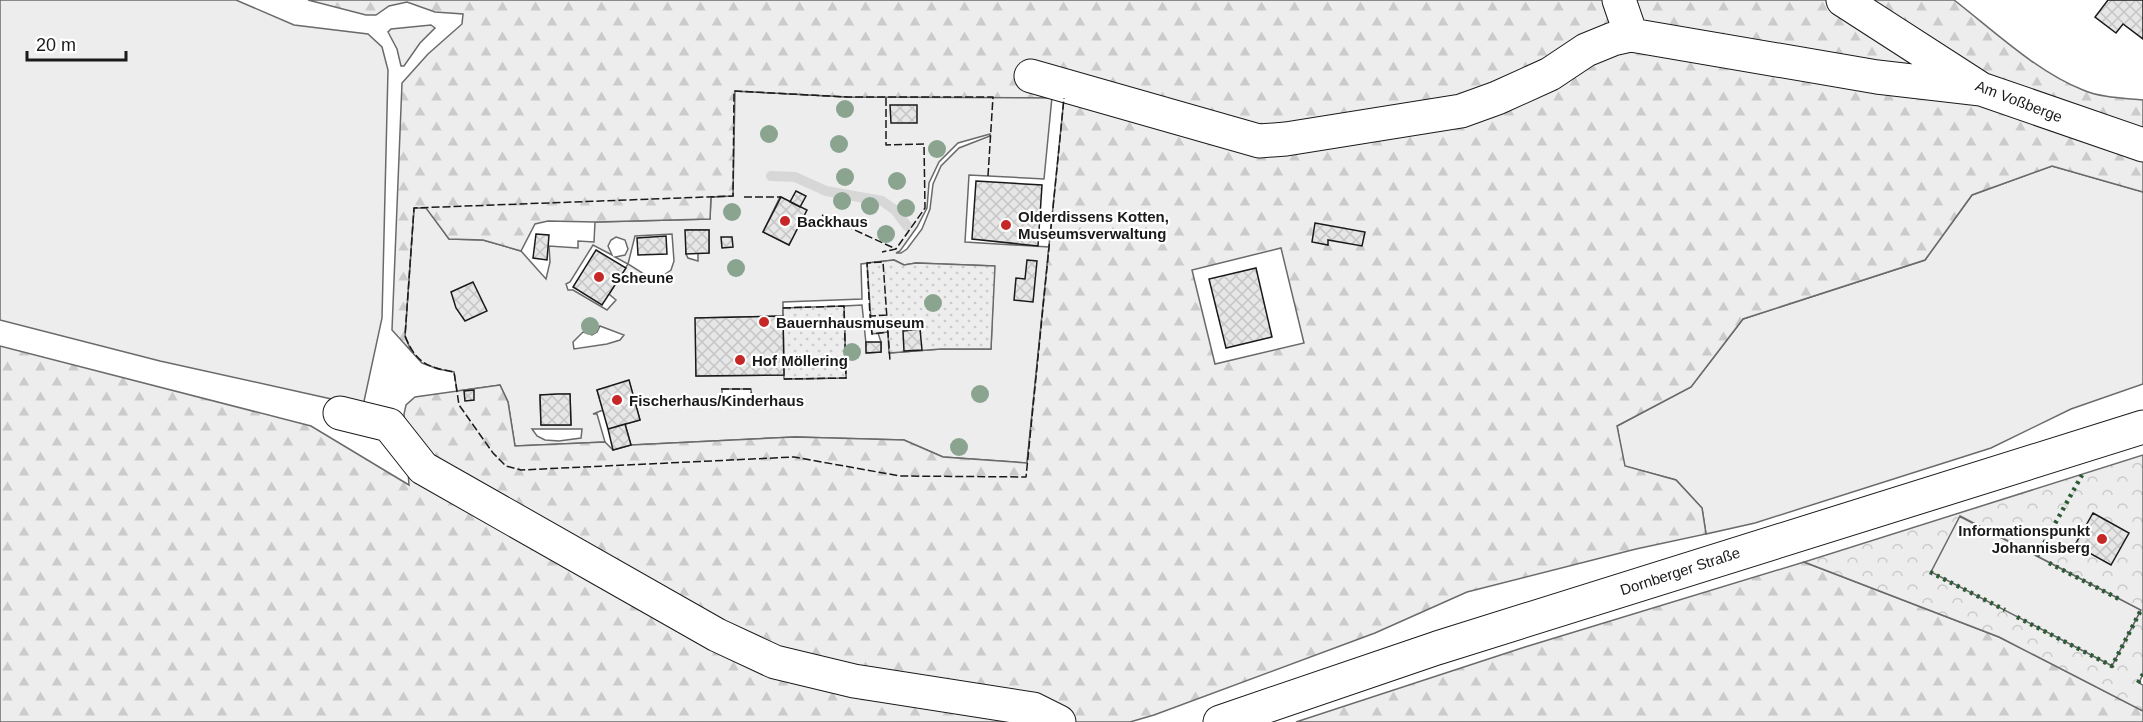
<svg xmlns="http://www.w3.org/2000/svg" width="2143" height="722" font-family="Arial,sans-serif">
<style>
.built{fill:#ededed;stroke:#6a6a6a;stroke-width:1.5;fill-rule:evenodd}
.forest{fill:url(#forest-firs);stroke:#6a6a6a;stroke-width:1.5;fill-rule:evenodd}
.park{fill:url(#park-crowns);stroke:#6a6a6a;stroke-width:1.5;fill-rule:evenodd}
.garden{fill:url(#garden-dots);stroke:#6a6a6a;stroke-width:1.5}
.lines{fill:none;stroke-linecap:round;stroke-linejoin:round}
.stream{stroke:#d7d7d7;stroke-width:10}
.building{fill:url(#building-cross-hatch);stroke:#1a1a1a;stroke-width:1.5}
.minor-casing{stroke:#1a1a1a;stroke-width:35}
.minor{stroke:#fff;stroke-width:33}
.hedge{stroke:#2b5a34;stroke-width:4.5;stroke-dasharray:3 4.5;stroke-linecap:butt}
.fence{stroke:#1a1a1a;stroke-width:1.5;stroke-dasharray:8 3;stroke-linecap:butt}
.tree{fill:#8aa48f}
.poi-dot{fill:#c62828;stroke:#fff;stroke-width:2}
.labels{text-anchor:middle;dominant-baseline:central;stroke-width:4.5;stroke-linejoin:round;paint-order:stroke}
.street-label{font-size:15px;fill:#1a1a1a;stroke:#fff}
.poi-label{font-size:15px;font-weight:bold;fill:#1a1a1a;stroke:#fff;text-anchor:start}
</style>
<defs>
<pattern id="forest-firs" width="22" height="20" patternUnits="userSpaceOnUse" patternTransform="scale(1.5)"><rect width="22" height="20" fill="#ededed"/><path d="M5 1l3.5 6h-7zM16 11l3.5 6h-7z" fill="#cbcbcb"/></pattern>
<pattern id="park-crowns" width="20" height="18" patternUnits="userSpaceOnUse" patternTransform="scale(1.5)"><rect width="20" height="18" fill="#ededed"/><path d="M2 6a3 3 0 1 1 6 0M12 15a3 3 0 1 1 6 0" fill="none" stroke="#cbcbcb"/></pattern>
<pattern id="garden-dots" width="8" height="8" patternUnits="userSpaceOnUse" patternTransform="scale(1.5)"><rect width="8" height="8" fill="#ededed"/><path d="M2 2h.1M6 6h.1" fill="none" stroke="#cbcbcb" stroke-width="1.8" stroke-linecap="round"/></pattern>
<pattern id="building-cross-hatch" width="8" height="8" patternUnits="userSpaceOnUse" patternTransform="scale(1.5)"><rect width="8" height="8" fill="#e6e6e6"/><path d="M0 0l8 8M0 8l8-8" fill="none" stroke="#c5c5c5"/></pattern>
</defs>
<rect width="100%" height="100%" fill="#fff"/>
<!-- built -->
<path class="built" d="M0 0H236L294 25 368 34 382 47 388 70 382 318 363 406 160 361 0 320Z
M431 25 435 28 420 43 404 66H401L397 49 388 32 391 29Z
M734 91 848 97H1052L1044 179 969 175 965 242 1049 247 1027 463 943 457 904 440 795 437 631 445 625 424 640 420 629 381 597 390 603 410 593 414H597L605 442 515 446 508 402 500 385 457 391 454 372 438 369 422 363 411 351 405 336 414 208 426 207 449 239 483 240 521 251 546 279 550 262 549 246 578 248V241L594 242 595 222 710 219 711 197 733 196ZM990 134V136L959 148 941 166 933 184 930 209 922 229 907 249 901 253H896L900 251 917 227 927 208 929 183 939 162 958 143ZM780 197 806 210 789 245 763 232ZM686 230H709V253H698V261L688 258 686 254ZM672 234 674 261 671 270 661 277 647 276 628 264 635 236ZM616 237 625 240 628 249 625 255 615 257 628 264 609 294 616 300 607 310 573 290H568L566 284 570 282 593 245 612 255 608 246 611 240ZM894 260 904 265 916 263 994 266 991 349H941L890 353 888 332 878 333 881 342V352L867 353 862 305 844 306 846 378 785 379 784 375 696 376V318L783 316V302L862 299 861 264ZM600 326 624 335 620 340 607 344 574 349 573 342 583 332 592 335 597 332ZM751 389 752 399 722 400V389ZM570 394 571 425H541L540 395ZM532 429H582L581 438 559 441 545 440 537 436Z
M2052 166 2143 192V384L2071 409 1991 448 1755 523 1706 534 1702 508 1676 480 1624 466 1617 426 1691 387 1743 319 1925 260 1972 195Z
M1959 516 2141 610 2112 666 1930 572Z"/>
<!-- forest -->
<path class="forest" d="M308 0H1954C1994 31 2037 72 2083 90 2102 98 2124 98 2143 100V192L2052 166 1972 195 1925 260 1743 319 1691 387 1617 426 1625 466 1676 480 1702 508 1706 534 1636 549 1467 592 1375 633 1154 715 1130 722H0V346L311 426 409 485 404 414 406 405 415 397 500 385 508 402 515 446 605 442 613 450 631 445 795 437 904 440 943 457 1027 463 1064 98 848 97 735 91 733 196 711 197 710 219 595 222 548 221 535 224 521 251 483 240 449 239 426 208H414L405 336 411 351 392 330 402 83 428 54 462 24 463 14 435 12 407 2 389 6 376 15H366ZM1281 248 1304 343 1215 364 1192 270Z
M1804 562 1999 637 2143 711V722H1296L1525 647Z"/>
<!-- park -->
<path class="park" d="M2143 455V674L2139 683 2143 685V711L1999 637 1804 562ZM1960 516 2141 610 2112 666 1931 572Z"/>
<!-- garden -->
<path class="garden" d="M894 260 904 265 916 263 995 266 991 349H941L889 353 888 332 872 334 867 263Z
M844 306 846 378 784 379 783 308Z"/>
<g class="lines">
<!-- stream -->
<path class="stream" d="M771 176 795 177 826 191 882 201 895 210 907 226"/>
</g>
<!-- building -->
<path class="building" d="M2108 0H2143V39L2123 24 2116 33 2095 17Z
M890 105H917V123H891Z
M976 181 1042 185 1038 246 972 239Z
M796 191 806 196 800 207 790 202Z
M781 197 807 210 789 245 763 232Z
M1315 223 1365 232 1362 246 1328 240V245L1312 242Z
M685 230H709V253L686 254Z
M536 234 549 235 547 260 533 258Z
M666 236 667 254 638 255 637 238Z
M721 237H732L733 247 722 248Z
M596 250 626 268 602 305 573 287Z
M1027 260 1037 261 1033 302 1014 300 1016 278 1025 279Z
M1256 268 1272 337 1226 348 1209 279Z
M473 282 487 311 465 321 456 308 451 292Z
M783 316 784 375 696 376 695 318Z
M920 329 922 350 904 351 903 331Z
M866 342H881V352L866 353Z
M629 380 640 420 608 429 597 390Z
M474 390V400L465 401 464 391Z
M557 394H570L571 425H541L540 395Z
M625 424 631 445 613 450 608 429Z
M2093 513 2129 533 2111 565 2075 545Z"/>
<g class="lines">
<defs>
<path id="minor" d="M1619 0 1631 35
M1843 0 1981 89 2143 145
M1031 76 1259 141 1286 139 1461 111 1497 98 1550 74 1586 50 1613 39 1631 35 1877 77 1981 89
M340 413 389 425 423 468 717 635 775 662 854 681 1033 709 1059 722
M1220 722 1437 648 2143 427"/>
</defs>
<!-- minor casing -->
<use href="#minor" class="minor-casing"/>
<!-- minor -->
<use href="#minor" class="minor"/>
<!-- hedge -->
<path class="hedge" d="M2037 556 2082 475
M2049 563 2121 600
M1930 572 2005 610
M2017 617 2112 666 2141 610
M2138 683 2143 674"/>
<!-- fence -->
<path class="fence" d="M886 98V145L924 144 925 208 896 249
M988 176 993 97H848L734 91 733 196 414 208 405 336C416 363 427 367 454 372L459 405 493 453 506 466 521 470 794 457 900 476 1026 477 1064 98
M744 197H781
M822 215 830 219
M835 221 896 249 882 252
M783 308 811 307
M887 315 870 316 867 263 883 262 890 361
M870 316 872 334 888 332
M784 379 846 378 844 306 815 307
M721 389H751L752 399 722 400"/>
</g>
<!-- trees -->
<g class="tree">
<circle cx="845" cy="109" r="9"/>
<circle cx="769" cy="134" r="9"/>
<circle cx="839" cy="144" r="9"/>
<circle cx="937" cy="149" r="9"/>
<circle cx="845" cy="177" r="9"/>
<circle cx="897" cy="181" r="9"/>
<circle cx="842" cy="201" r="9"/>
<circle cx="870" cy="206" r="9"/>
<circle cx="906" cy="208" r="9"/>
<circle cx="732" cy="212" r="9"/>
<circle cx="886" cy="234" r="9"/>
<circle cx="736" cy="268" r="9"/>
<circle cx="933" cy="303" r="9"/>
<circle cx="590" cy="326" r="9"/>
<circle cx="852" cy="352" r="9"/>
<circle cx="980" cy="394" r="9"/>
<circle cx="959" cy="447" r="9"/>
</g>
<!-- markers -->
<g class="poi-dot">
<circle cx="785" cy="221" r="6"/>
<circle cx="1006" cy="225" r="6"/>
<circle cx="599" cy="277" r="6"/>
<circle cx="764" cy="322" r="6"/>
<circle cx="740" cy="360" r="6"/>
<circle cx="617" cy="400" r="6"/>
<circle cx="2102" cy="539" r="6"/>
</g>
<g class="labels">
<!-- street labels -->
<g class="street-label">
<text transform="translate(2019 101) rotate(21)">Am Voßberge</text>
<text transform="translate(1680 571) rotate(-18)">Dornberger Straße</text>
</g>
<!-- poi labels -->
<g class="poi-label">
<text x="1018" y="216">Olderdissens Kotten,<tspan x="1018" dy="17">Museumsverwaltung</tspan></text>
<text x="797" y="221">Backhaus</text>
<text x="611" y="277">Scheune</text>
<text x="776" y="322">Bauernhausmuseum</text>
<text x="752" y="360">Hof Möllering</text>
<text x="629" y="400">Fischerhaus/Kinderhaus</text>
<text x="2090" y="530" text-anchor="end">Informationspunkt<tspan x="2090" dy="17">Johannisberg</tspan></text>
</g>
</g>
<!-- scale -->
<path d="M27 51v9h99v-9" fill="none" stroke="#1a1a1a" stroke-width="3"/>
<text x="36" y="51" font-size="18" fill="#1a1a1a" stroke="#ffffff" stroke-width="4.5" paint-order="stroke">20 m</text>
</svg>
